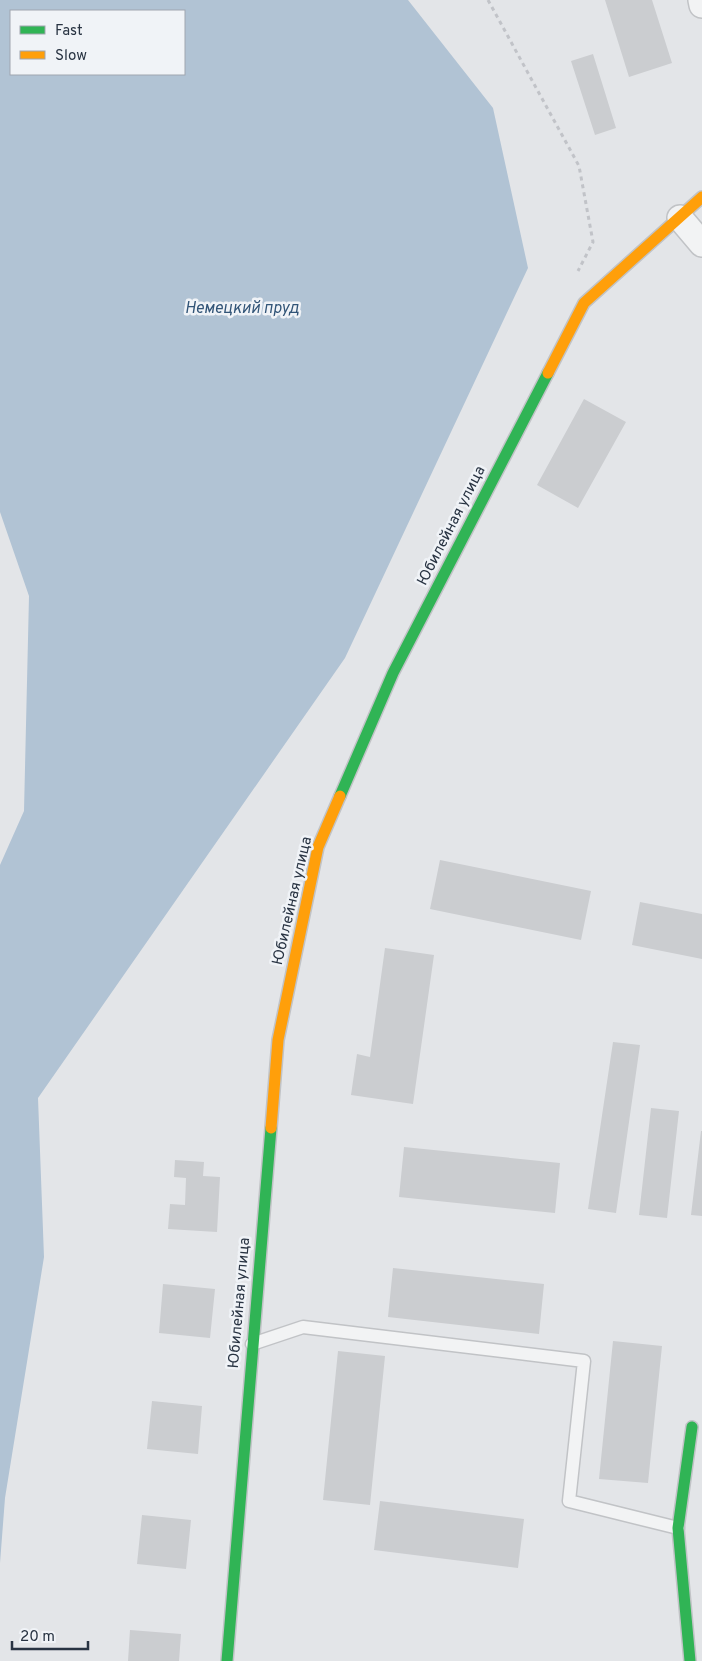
<svg xmlns="http://www.w3.org/2000/svg" width="702" height="1661" font-family="Overpass,sans-serif">
<style>
.water{fill:#b1c3d4;fill-rule:evenodd}
.building{fill:#cbcdd0}
.lines{fill:none;stroke-linecap:round;stroke-linejoin:round}
.lane-casing{stroke:#c1c3c6;stroke-width:15}
.street-casing{stroke:#c1c3c6;stroke-width:28}
.fast-casing{stroke:#c1c3c6;stroke-width:14}
.slow-casing{stroke:#c1c3c6;stroke-width:14}
.path{stroke:#c1c3c8;stroke-width:3;stroke-dasharray:4 4;stroke-linecap:butt}
.lane{stroke:#f2f3f4;stroke-width:12}
.street{stroke:#f2f3f4;stroke-width:25}
.fast{stroke:#30b455;stroke-width:11}
.slow{stroke:#ff9f0a;stroke-width:11}
.labels{text-anchor:middle;dominant-baseline:central;stroke-width:5;stroke-linejoin:round;paint-order:stroke}
.street-label{font-size:15px;fill:#283342;stroke:#f0f3f7}
.water-label{font-size:16px;font-style:italic;fill:#315477;stroke:#f0f3f7}
</style>
<rect width="100%" height="100%" fill="#e3e5e8"/>
<!-- water -->
<path class="water" d="M0 0H408L493 108 528 268 345 658 38 1098 44 1257 5 1498 0 1563V865L24 811 29 596 0 512ZM11 11H184V74H11Z"/>
<!-- building -->
<path class="building" d="M605 0H652L672 63 629 77Z
M593 54 616 128 595 135 571 61Z
M584 399 626 422 578 508 537 485Z
M440 860 591 891 581 940 430 909Z
M640 902 702 914V959L632 945Z
M385 948 434 955 413 1104 351 1095 357 1054 370 1057Z
M613 1042 640 1045 616 1213 588 1209Z
M651 1108 679 1111 667 1218 639 1215Z
M701 1131H702V1216L691 1215Z
M404 1147 560 1163 555 1213 399 1197Z
M175 1160 204 1162 203 1176 220 1177 217 1232 168 1229 170 1204 185 1205 186 1178 174 1177Z
M393 1268 544 1284 539 1334 388 1317Z
M163 1284 215 1289 210 1338 159 1333Z
M613 1341 662 1346 648 1483 599 1479Z
M338 1351 385 1356 370 1505 323 1500Z
M152 1401 202 1406 198 1454 147 1449Z
M380 1501 524 1519 518 1568 374 1550Z
M142 1515 191 1520 186 1569 137 1564Z
M130 1630 181 1634 179 1661H128Z"/>
<g class="lines">
<defs>
<path id="lane" d="M252 1344 303 1327 584 1361 569 1501 678 1528"/>
<path id="street" d="M701 0 702 5
M680 218 702 244"/>
<path id="fast" d="M340 796 393 673 548 373
M227 1661 271 1128
M690 1661 678 1528 692 1427"/>
<path id="slow" d="M548 373 584 303 702 197
M271 1128 278 1040 318 847 340 796"/>
</defs>
<!-- lane casing -->
<use href="#lane" class="lane-casing"/>
<!-- street casing -->
<use href="#street" class="street-casing"/>
<!-- fast casing -->
<use href="#fast" class="fast-casing"/>
<!-- slow casing -->
<use href="#slow" class="slow-casing"/>
<!-- path -->
<path class="path" d="M488 0 579 166 593 242 578 271"/>
<!-- lane -->
<use href="#lane" class="lane"/>
<!-- street -->
<use href="#street" class="street"/>
<!-- fast -->
<use href="#fast" class="fast"/>
<!-- slow -->
<use href="#slow" class="slow"/>
</g>
<g class="labels">
<!-- street labels -->
<g class="street-label">
<text transform="translate(452 526) rotate(-63)">Юбилейная улица</text>
<text transform="translate(293 901) rotate(-77)">Юбилейная улица</text>
<text transform="translate(240 1303) rotate(-85)">Юбилейная улица</text>
</g>
<!-- water labels -->
<g class="water-label">
<text x="242" y="309">Немецкий пруд</text>
</g>
</g>
<!-- legend -->
<rect x="10" y="10" width="175" height="65" fill="#f0f3f7" stroke="#a0a6af"/>
<rect x="20" y="26" width="25" height="8" fill="#30b455" stroke="#a0a6af"/>
<text x="55" y="35" font-size="15" fill="#283342">Fast</text>
<rect x="20" y="51" width="25" height="8" fill="#ff9f0a" stroke="#a0a6af"/>
<text x="55" y="60" font-size="15" fill="#283342">Slow</text>
<!-- scale -->
<path d="M12 1641v8h76v-8" fill="none" stroke="#283342" stroke-width="2.5"/>
<text x="20" y="1641" font-size="15" fill="#283342" stroke="#f0f3f7" stroke-width="4" paint-order="stroke">20 m</text>
</svg>
